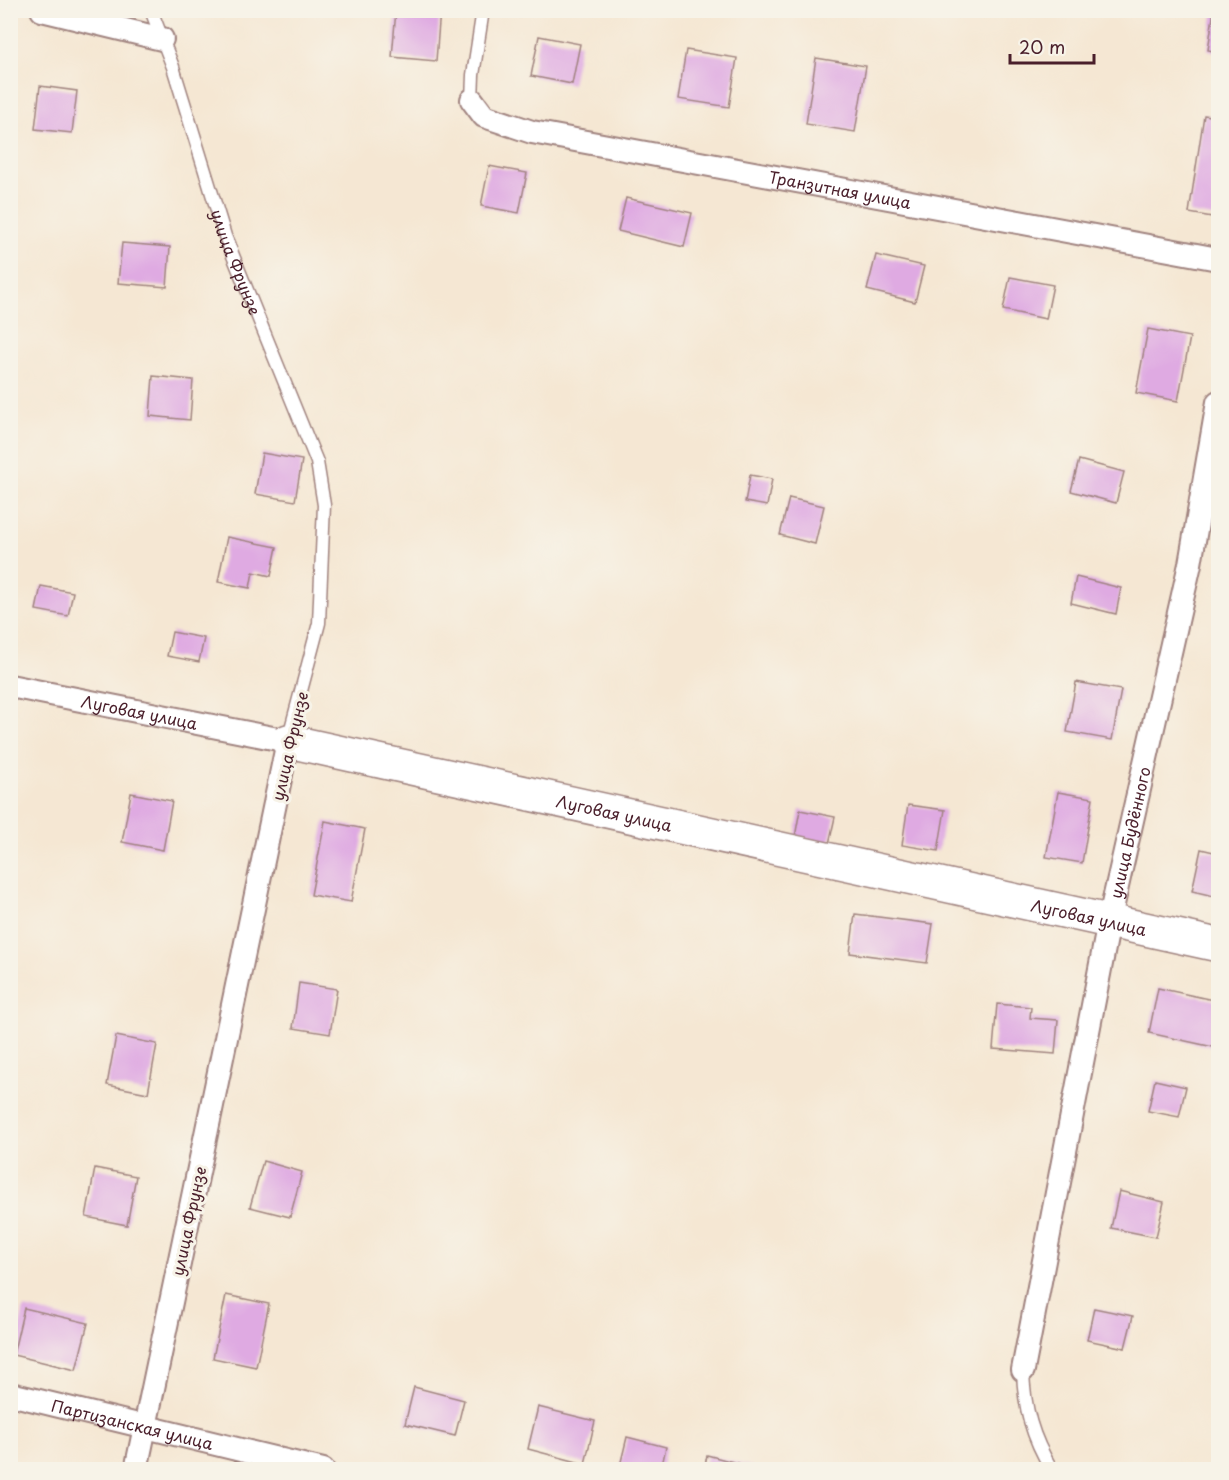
<svg xmlns="http://www.w3.org/2000/svg" width="1229" height="1480" font-family="'Playpen Sans',sans-serif">
<style>
.building{fill:#dfaae2}
.lines{fill:none;stroke-linecap:round;stroke-linejoin:round}
.lane-casing{stroke:#a0837f;stroke-width:15}
.street-casing{stroke:#a0837f;stroke-width:26}
.secondary-casing{stroke:#a0837f;stroke-width:36}
.lane{stroke:#fff;stroke-width:12}
.street{stroke:#fff;stroke-width:22}
.secondary{stroke:#fff;stroke-width:33}
.labels{text-anchor:middle;dominant-baseline:central;stroke-width:6;stroke-linejoin:round;paint-order:stroke}
.street-label{font-size:16px;fill:#4a1f2b;stroke:#f7f3e8}
</style>
<rect width="100%" height="100%" fill="#f7f3e8"/>
<filter id="ink" filterUnits="userSpaceOnUse"><feTurbulence type="fractalNoise" baseFrequency=".0167" numOctaves="2"/><feDisplacementMap in="SourceGraphic" scale="12" xChannelSelector="R" yChannelSelector="G"/><feConvolveMatrix kernelMatrix="1 2 1 2 8 2 1 2 1" color-interpolation-filters="sRGB"/></filter>
<filter id="wash" filterUnits="userSpaceOnUse"><feTurbulence type="fractalNoise" baseFrequency=".008" numOctaves="4" result="noise"/><feDisplacementMap in="SourceGraphic" scale="24" xChannelSelector="R" yChannelSelector="G"/><feGaussianBlur stdDeviation="1.35" result="paint"/><feColorMatrix in="noise" values="0 0 0 0 0 0 0 0 0 0 0 0 0 0 0 0 0 1.4 0 .05"/><feComposite in="paint" operator="in"/></filter>
<g filter="url(#wash)">
<rect width="100%" height="100%" fill="#f5e7d3"/>
<g id="blocks">
<!-- building -->
<path class="building" d="M396 10H440L436 61 392 57Z
M1214 10H1218V52L1208 50Z
M539 36 580 44 572 84 531 76Z
M686 50 737 58 729 107 678 99Z
M816 58 866 66 855 132 806 124Z
M40 86 77 91 72 133 35 129Z
M1204 115 1218 117V218L1189 213Z
M489 166 527 173 519 213 481 206Z
M626 198 692 213 684 247 618 231Z
M122 243 170 247 167 287 118 283Z
M876 255 924 266 915 302 867 290Z
M1010 277 1053 285 1046 319 1003 310Z
M1148 329 1190 337 1178 401 1136 393Z
M153 376 193 380 190 420 150 416Z
M262 453 302 460 295 501 255 494Z
M1079 460 1124 472 1116 503 1071 491Z
M750 475 772 479 767 506 745 502Z
M789 498 824 506 815 544 780 535Z
M227 537 277 547 271 576 253 572 250 588 218 582Z
M1076 577 1121 588 1116 614 1071 603Z
M41 586 73 592 68 616 36 610Z
M172 632 204 638 199 662 167 656Z
M1076 682 1121 690 1112 740 1067 732Z
M1058 792 1093 798 1082 863 1046 857Z
M131 793 172 801 163 850 122 842Z
M908 805 945 810 938 851 902 845Z
M800 810 835 817 829 844 795 837Z
M325 821 365 829 351 902 311 895Z
M1201 849 1218 853V897L1192 891Z
M855 914 933 924 927 963 850 953Z
M299 983 337 989 330 1034 293 1028Z
M1158 988 1218 1001V1048L1149 1033Z
M997 1004 1031 1007 1030 1018 1058 1020 1055 1054 993 1049Z
M116 1036 157 1044 148 1093 107 1085Z
M1155 1080 1186 1087 1179 1117 1148 1111Z
M263 1161 302 1172 290 1217 250 1207Z
M95 1168 136 1176 127 1225 86 1217Z
M1119 1191 1164 1202 1156 1237 1111 1228Z
M226 1295 269 1304 256 1367 213 1358Z
M24 1308 88 1323 76 1370 13 1355Z
M1094 1308 1133 1316 1125 1348 1087 1340Z
M414 1387 464 1400 455 1436 405 1424Z
M538 1407 595 1421 585 1464 528 1449Z
M627 1437 666 1447 661 1470H619Z
M707 1455 760 1469V1470H704Z"/>
</g>
</g>
<g filter="url(#ink)">
<use href="#blocks" fill-opacity="0" stroke="#a0837f" stroke-width="1.5"/>
<g class="lines">
<defs>
<g id="lane">
<path id="s1" d="M151 10 173 67 225 236 317 462 324 505 319 623 288 740"/>
<path d="M472 100 473 75 483 10"/>
<path d="M1023 1370C1024 1408 1032 1437 1052 1470"/>
</g>
<g id="street">
<path d="M42 10 162 39"/>
<path id="s2" d="M472 100 484 116 532 132 1218 259"/>
<path id="s3" d="M10 686 288 741 136 1470"/>
<path id="s4" d="M1023 1370 1109 922 1190 564 1218 402"/>
<path id="s5" d="M10 1394 323 1470"/>
</g>
<g id="secondary">
<path id="s6" d="M288 741 1218 945"/>
</g>
</defs>
<!-- lane casing -->
<use href="#lane" class="lane-casing"/>
<!-- street casing -->
<use href="#street" class="street-casing"/>
<!-- secondary casing -->
<use href="#secondary" class="secondary-casing"/>
<!-- lane -->
<use href="#lane" class="lane"/>
<!-- street -->
<use href="#street" class="street"/>
<!-- secondary -->
<use href="#secondary" class="secondary"/>
</g>
</g>
<g class="labels">
<!-- street labels -->
<g class="street-label">
<text stroke="none"><textPath href="#s2" startOffset="384">Транзитная улица</textPath></text>
<text stroke="none"><textPath href="#s1" startOffset="266">улица Фрунзе</textPath></text>
<text stroke="none"><textPath href="#s3" startOffset="132">Луговая улица</textPath></text>
<text transform="translate(289 746) rotate(-77)">улица Фрунзе</text>
<text stroke="none"><textPath href="#s6" startOffset="334">Луговая улица</textPath></text>
<text stroke="none"><textPath href="#s4" startOffset="548">улица Будённого</textPath></text>
<text stroke="none"><textPath href="#s6" startOffset="820">Луговая улица</textPath></text>
<text transform="translate(188 1221) rotate(-78)">улица Фрунзе</text>
<text stroke="none"><textPath href="#s5" startOffset="126">Партизанская улица</textPath></text>
</g>
</g>
<!-- margin -->
<rect width="1229" height="1480" fill="none" stroke="#f7f3e8" stroke-width="36"/>
<!-- scale -->
<path d="M1010 54v9h84v-9" fill="none" stroke="#4a1f2b" stroke-width="3"/>
<text x="1019" y="54" font-size="18" fill="#4a1f2b" stroke="#f7f3e8" stroke-width="4.5" paint-order="stroke">20 m</text>
</svg>
